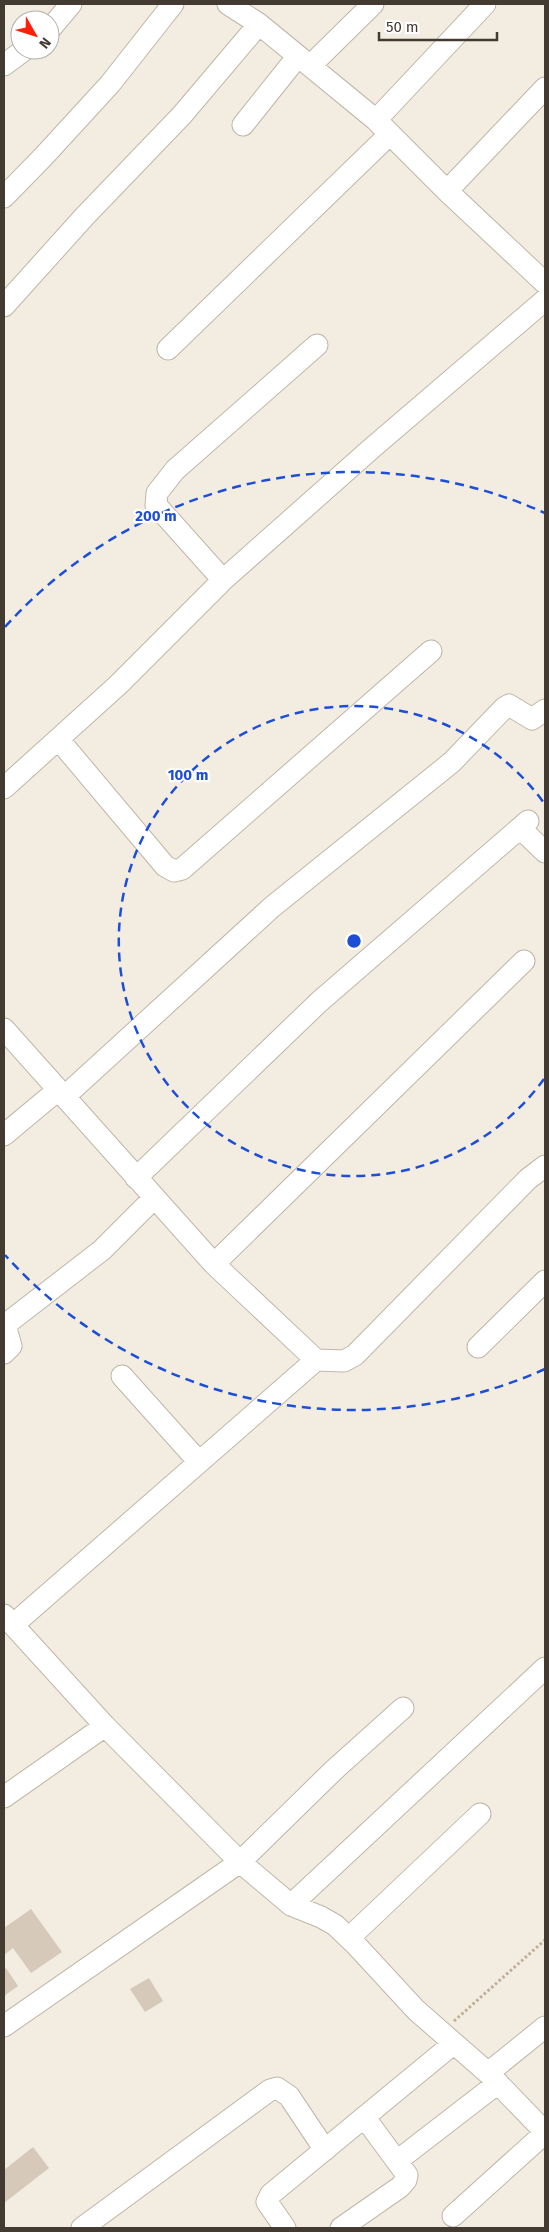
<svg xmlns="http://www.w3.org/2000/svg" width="549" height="2232" font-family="'Fira Sans',sans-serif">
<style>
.building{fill:#d7c9b9}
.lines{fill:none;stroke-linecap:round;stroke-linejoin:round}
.minor-casing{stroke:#c0b6a7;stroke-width:23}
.path{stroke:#c0ae94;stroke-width:3;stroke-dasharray:2.5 2.5;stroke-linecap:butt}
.minor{stroke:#fff;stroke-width:21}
.ring{fill:none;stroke:#1d4ed8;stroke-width:2.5;stroke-dasharray:9 6}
.centre{fill:#1d4ed8;stroke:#fff;stroke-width:2.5}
.ring-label{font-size:15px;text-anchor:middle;font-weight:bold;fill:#1d4ed8;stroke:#fff;stroke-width:4.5;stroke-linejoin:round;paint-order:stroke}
</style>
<rect width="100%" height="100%" fill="#f2ece1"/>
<!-- building -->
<path class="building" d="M31 1909 62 1952 31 1973 13 1948 4 1955V1928Z
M6 1968 18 1986 4 1996V1970Z
M149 1978 163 2001 145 2012 130 1989Z
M33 2147 49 2168 4 2203V2170Z"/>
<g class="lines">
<defs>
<path id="minor" d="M228 4 259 24 376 120 447 191 545 283
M50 29 71 4
M4 65 24 50
M310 66 373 4
M376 120 485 4
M243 125 298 56
M447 191 545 88
M4 197 44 156 110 84 173 4
M4 306 84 217 182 115 259 24
M168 349 390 134
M223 580 156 505 157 493 175 470 317 345
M59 740 165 866 174 871 182 869 431 651
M4 788 118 685 223 580 372 448 545 300
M520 828 545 852
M4 1029 214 1264 316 1360 344 1361 355 1355 528 1179 545 1166
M64 1097 272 907 452 762 504 708 509 705 532 719 545 710
M4 1135 58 1090
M136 1178 319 1002 528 821
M214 1264 524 961
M478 1347 545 1281
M4 1353 11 1346 5 1325 102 1250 154 1198
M122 1376 199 1462
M4 1615 105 1726 240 1862 291 1905 321 1917 335 1925 356 1945 416 2010 488 2073
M14 1624 316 1360
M4 1797 105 1726
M291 1905 545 1668
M349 1938 480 1814
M4 2026 240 1862 334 1770 403 1708
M545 2027 488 2073 545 2132
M397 2161 498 2083
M453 2216 545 2133
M82 2228 270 2090 277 2088 289 2096 325 2150
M285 2228 267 2202 271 2194 453 2044
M341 2228 400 2187 406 2180 407 2175 365 2118"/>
</defs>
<!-- minor casing -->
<use href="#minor" class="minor-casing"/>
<!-- path -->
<path class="path" d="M454 2021 545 1940"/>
<!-- minor -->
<use href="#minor" class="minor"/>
</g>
<!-- distance rings -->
<g class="ring">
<path d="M544 1079A235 235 0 1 1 544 803"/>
<path d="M545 1369A469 469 0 0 1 5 1255M5 627A469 469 0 0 1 545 513"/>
</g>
<circle cx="354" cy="941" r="8" class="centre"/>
<g class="ring-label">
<text x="156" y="521">200 m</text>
<text x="188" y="780">100 m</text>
</g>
<!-- border -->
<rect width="549" height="2232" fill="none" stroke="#433b32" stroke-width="10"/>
<!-- north arrow -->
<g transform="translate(35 35) rotate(129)"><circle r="24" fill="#ffffff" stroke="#b4b1ad"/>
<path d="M0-4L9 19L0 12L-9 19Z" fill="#ff200b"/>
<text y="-8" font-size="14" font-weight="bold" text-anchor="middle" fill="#433b32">N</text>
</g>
<!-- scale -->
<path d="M379 32v8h118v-8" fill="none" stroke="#433b32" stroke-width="2.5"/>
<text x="386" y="32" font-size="15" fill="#433b32" stroke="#ffffff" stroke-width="4" paint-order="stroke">50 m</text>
</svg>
